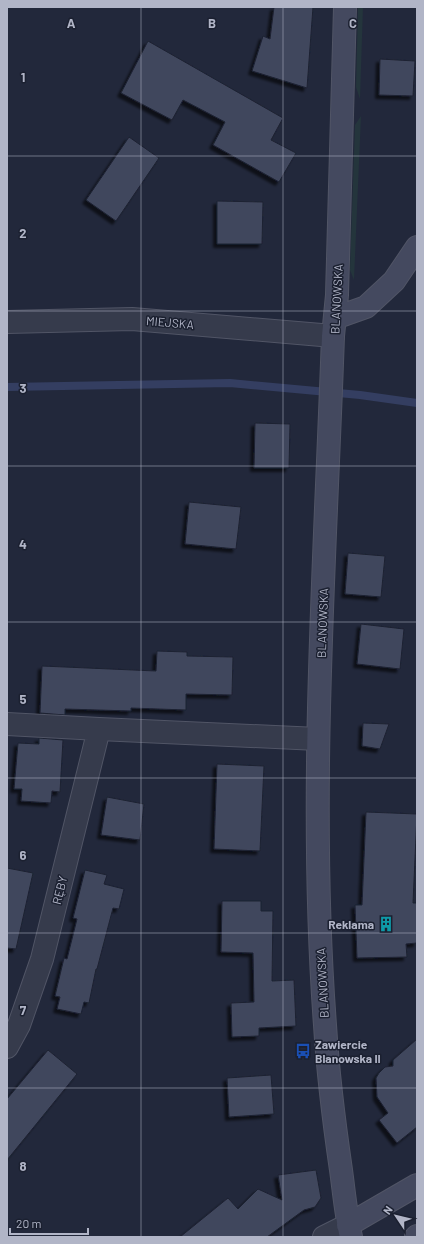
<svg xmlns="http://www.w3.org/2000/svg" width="424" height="1244" font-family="Barlow,sans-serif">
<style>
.green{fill:#24353c}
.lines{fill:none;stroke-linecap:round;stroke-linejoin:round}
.stream{stroke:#343e61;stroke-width:8}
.building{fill:#41475d;stroke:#1d2232;filter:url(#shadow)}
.street-casing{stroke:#515566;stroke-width:24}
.secondary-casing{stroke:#515566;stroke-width:24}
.street{stroke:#363b4c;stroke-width:22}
.secondary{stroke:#44495f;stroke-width:22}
.grid{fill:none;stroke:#b1b5c7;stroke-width:1;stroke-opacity:0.55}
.labels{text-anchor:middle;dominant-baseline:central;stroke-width:3;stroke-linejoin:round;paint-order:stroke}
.street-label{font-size:12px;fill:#b1b5c7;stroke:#1b2030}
.poi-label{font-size:12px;font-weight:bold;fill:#b1b5c7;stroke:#1b2030;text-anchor:end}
.grid-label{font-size:13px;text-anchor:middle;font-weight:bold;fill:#b1b5c7;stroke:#1b2030;stroke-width:3;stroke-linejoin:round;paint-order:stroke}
</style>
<defs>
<filter id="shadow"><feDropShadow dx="-3.5" dy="3.5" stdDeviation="1" flood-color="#0009"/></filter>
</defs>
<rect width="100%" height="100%" fill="#22283b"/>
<!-- green -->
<path class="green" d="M358 7H363L360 99 356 87Z
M361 116 354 280 350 270 355 125Z"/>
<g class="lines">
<!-- stream -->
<path class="stream" d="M7 387 230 383 360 395 417 403"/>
</g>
<!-- building -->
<path class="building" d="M274 7H313L307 88 252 71 263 36 270 39Z
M148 41 283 118 271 140 296 153 279 182 213 145 225 122 183 100 172 120 121 93Z
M380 59 415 61 413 96 379 95Z
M129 137 159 158 116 221 86 200Z
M217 201 263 202 262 244H217Z
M255 423 290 424 289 468H254Z
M189 502 241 507 236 549 185 544Z
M348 553 385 556 381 597 345 594Z
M361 624 404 629 400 669 357 664Z
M157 651 187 652V656L233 657 232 695 186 694V710L131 708V711L65 709V715L40 713 42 666 156 671Z
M363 723 389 724 380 749 362 746Z
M39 738 63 740 60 792 52 791 51 803 21 801 22 789H14L18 743 39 744Z
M217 764 264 766 260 851 214 849Z
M107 797 144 804 140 840 101 835Z
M366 812 417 814 413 903H417V943L406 944 407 957 357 958 355 905H362Z
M7 868 33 873 16 949 7 948Z
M85 870 107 875 104 884 124 889 119 909 113 908 97 969H96L89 1003 84 1002 81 1014 57 1009 60 997 55 996 64 958 67 959 77 919 73 918Z
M222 901H261V911H273L272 981 294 980 296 1026 259 1028V1036L232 1037 231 1003 254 1002 253 953 221 952Z
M417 1039V1127L397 1143 379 1120 388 1113 377 1097 376 1078 379 1073 385 1067 393 1066V1060Z
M48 1050 77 1074 7 1160V1099Z
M271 1075 274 1114 229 1117 227 1078Z
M316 1170 321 1198 315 1207 304 1210 267 1237H180L228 1198 238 1209 258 1189 282 1200 278 1175Z"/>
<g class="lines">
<defs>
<path id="street" d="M7 322 132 319 333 336
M7 724 99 729 318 739
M7 1047 19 1025 42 959 99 729
M324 1237 348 1225"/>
<path id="secondary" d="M345 7 337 295 333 336C325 566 308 796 325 1025 328 1074 334 1122 341 1170 344 1192 346 1215 351 1237
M335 318 366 307 394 281 417 247
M348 1225 417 1185
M416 1237 417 1236"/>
</defs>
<!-- street casing -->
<use href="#street" class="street-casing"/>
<!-- secondary casing -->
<use href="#secondary" class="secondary-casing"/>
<!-- street -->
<use href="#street" class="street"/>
<!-- secondary -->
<use href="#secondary" class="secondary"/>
</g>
<!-- grid -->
<path class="grid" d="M141 7V1237M283 7V1237M7 156H417M7 311H417M7 466H417M7 622H417M7 778H417M7 933H417M7 1088H417"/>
<!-- icons -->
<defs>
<symbol id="building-bare" viewBox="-9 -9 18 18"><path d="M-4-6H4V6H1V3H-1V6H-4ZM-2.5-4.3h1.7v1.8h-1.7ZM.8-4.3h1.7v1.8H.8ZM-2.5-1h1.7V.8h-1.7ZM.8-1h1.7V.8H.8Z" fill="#0f9aa8" stroke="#1b2030" stroke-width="2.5" paint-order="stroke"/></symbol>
<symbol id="bus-bare" viewBox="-9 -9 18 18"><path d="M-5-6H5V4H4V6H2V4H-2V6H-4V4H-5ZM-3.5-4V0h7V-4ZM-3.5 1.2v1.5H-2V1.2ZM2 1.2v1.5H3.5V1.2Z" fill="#1a4fb4" stroke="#1b2030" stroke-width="2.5" paint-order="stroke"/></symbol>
</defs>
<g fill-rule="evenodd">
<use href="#building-bare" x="375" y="913" width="22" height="22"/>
<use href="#bus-bare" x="292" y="1040" width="22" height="22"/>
</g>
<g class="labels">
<!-- street labels -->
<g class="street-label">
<text transform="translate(336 299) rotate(-87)">BLANOWSKA</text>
<text transform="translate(170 322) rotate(5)">MIEJSKA</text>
<text transform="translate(322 623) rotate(-88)">BLANOWSKA</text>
<text transform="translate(59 890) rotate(-76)">RĘBY</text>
<text transform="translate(322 983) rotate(-93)">BLANOWSKA</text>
</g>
<!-- poi labels -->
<g class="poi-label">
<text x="374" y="924">Reklama</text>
<text x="315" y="1044" text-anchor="start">Zawiercie<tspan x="315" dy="14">Blanowska II</tspan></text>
</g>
</g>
<g class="grid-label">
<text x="71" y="28">A</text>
<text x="212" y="28">B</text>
<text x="353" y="28">C</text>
<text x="23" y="82">1</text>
<text x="23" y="238">2</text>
<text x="23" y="393">3</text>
<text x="23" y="549">4</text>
<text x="23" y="704">5</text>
<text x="23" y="860">6</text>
<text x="23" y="1015">7</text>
<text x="23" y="1171">8</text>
</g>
<!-- border -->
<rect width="424" height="1244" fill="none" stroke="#b1b5c7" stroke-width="16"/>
<!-- north arrow -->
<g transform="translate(396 1216) rotate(305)" stroke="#1b2030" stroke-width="3" paint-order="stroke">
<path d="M0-3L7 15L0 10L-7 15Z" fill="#b1b5c7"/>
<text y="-6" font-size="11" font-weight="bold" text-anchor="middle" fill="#b1b5c7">N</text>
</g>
<!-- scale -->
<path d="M10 1228v6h78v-6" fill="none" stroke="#b1b5c7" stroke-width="2"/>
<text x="16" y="1228" font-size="12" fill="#b1b5c7" stroke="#1b2030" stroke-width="3" paint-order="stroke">20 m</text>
</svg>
